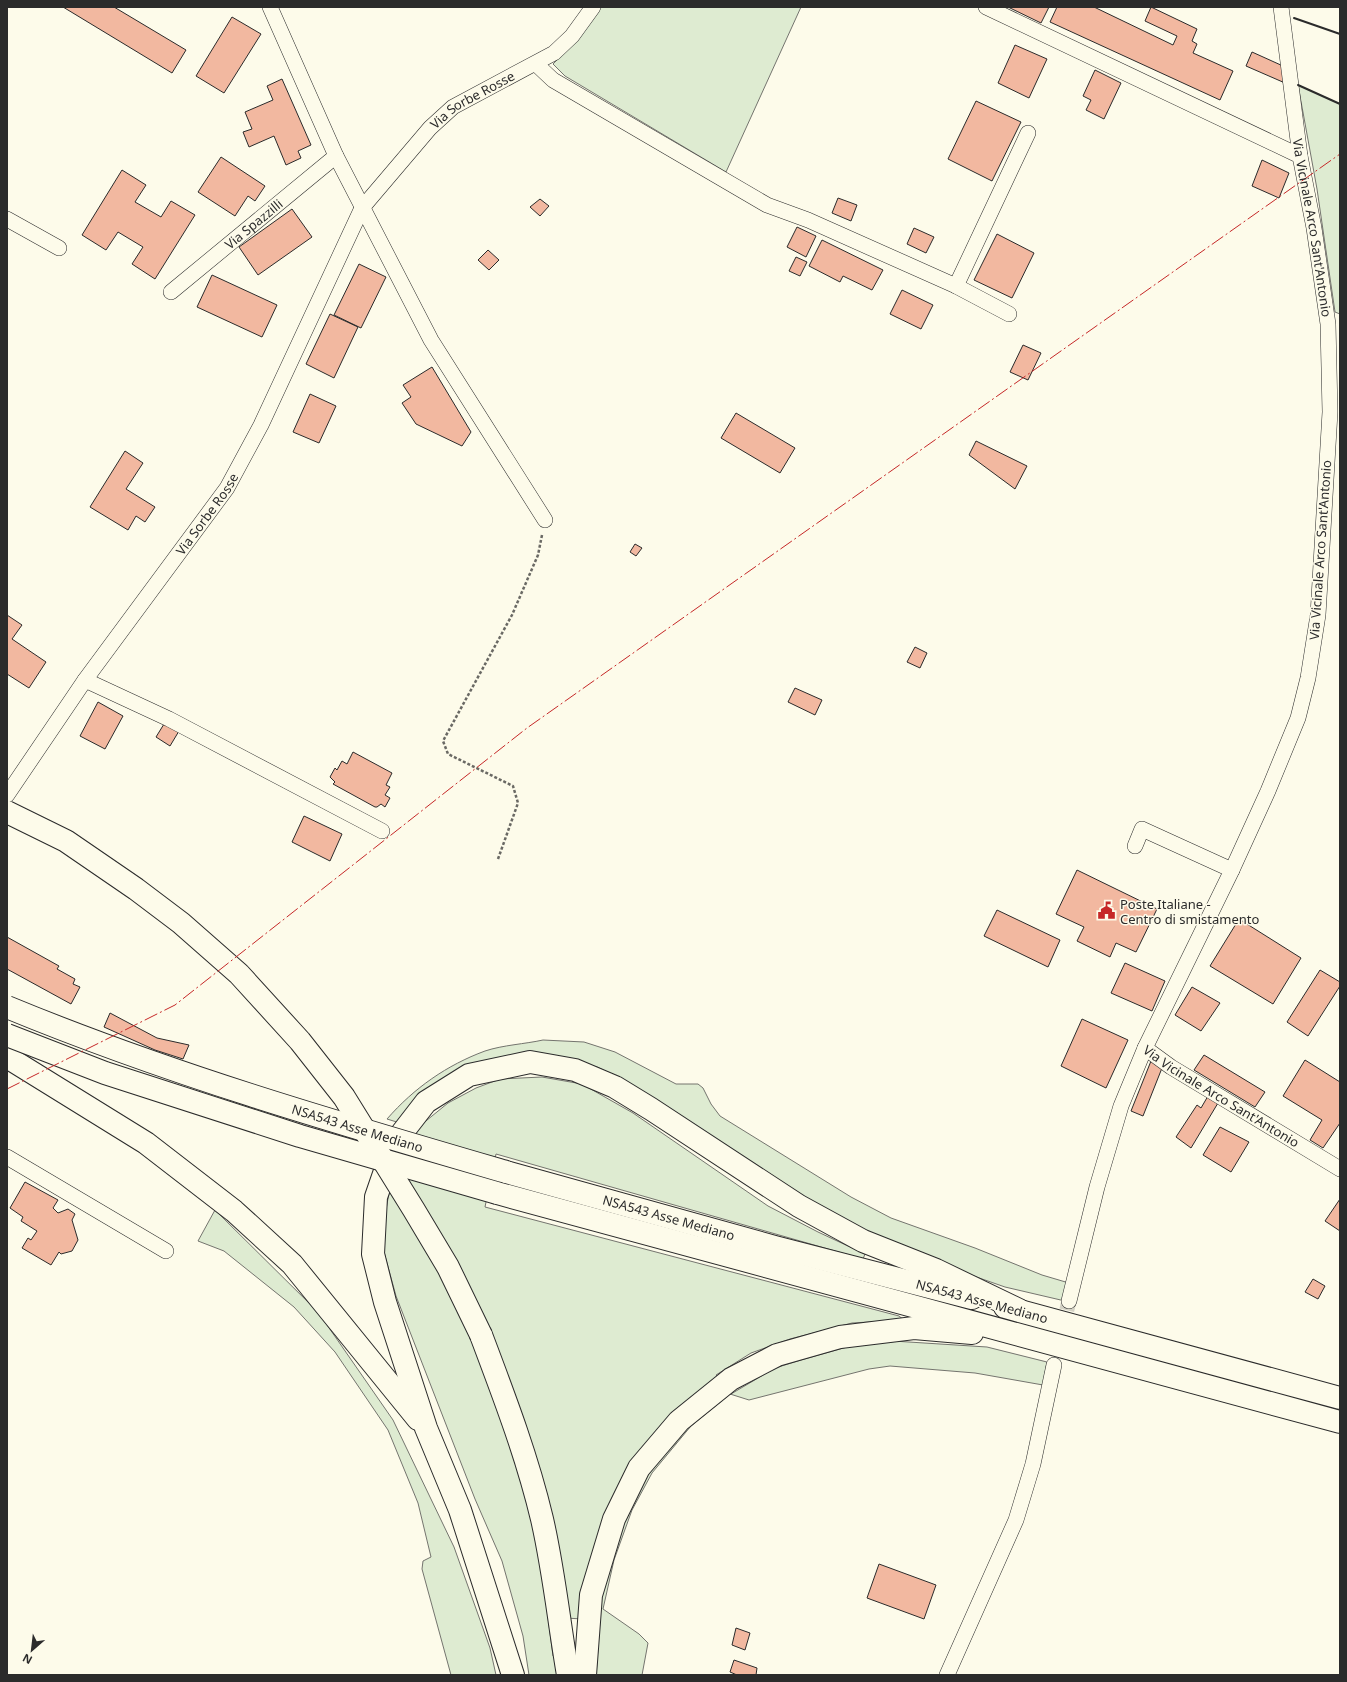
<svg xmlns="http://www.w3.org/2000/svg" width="1347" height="1682" font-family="'Noto Sans',sans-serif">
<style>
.green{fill:#deebd1;stroke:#74746e}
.building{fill:#f2b8a0;stroke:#2b2b2b}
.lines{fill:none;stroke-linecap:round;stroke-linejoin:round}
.street-tunnel{stroke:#d3d1c4;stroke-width:15;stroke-dasharray:15 8;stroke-linecap:butt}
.street-casing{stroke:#2b2b2b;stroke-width:16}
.highway-casing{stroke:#2b2b2b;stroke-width:24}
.path{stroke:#6a6964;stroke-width:2.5;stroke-dasharray:3 2;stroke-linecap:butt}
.street{stroke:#fdfbea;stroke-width:15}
.highway{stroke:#fdfbea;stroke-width:22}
.highway-bridge-casing{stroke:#2b2b2b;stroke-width:24;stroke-linecap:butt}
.highway-bridge{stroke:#fdfbea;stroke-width:22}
.wall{stroke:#2b2b2b;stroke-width:2}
.power{stroke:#c62828;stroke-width:1;stroke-dasharray:14 3 2 3;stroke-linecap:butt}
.labels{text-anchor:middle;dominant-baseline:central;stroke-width:3;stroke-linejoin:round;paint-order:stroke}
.street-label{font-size:13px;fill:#2b2b2b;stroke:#fdfbea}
.poi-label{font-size:13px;fill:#2b2b2b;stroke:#fdfbea;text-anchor:start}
</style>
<rect width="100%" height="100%" fill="#fdfbea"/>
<!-- green -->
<path class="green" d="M599 7H801L726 172 565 76 553 64 581 36Z
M1298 85 1340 104V314L1335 312 1317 189Z
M543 1040 584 1042 615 1052 676 1084H698L703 1088 711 1104 720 1116 851 1197 891 1218 975 1248 1042 1275 1069 1283 1065 1301 1005 1287 945 1266 833 1216 618 1077 597 1067 561 1058 500 1059 400 1123 387 1119C414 1088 447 1065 485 1051 503 1045 525 1044 543 1040Z
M542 1077 582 1084 633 1113 768 1206 818 1232 865 1254 863 1259 496 1154 485 1207 899 1316 904 1320 852 1323 790 1339 751 1353 716 1375 731 1394 775 1368 801 1360 854 1345 893 1341 987 1347 1047 1362 1043 1385 975 1373 890 1366 869 1369 749 1400 730 1394 691 1426 652 1473 632 1510 614 1560 603 1609 639 1634 648 1643 642 1675H596L600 1620 548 1617 553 1656H556L557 1675H529L523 1636 502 1561 475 1499 396 1296 384 1252 385 1215 391 1182 416 1129 448 1103 476 1088 500 1079Z
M215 1210 318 1312 393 1420 454 1547 490 1648 496 1675H451L422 1569 423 1561 431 1557 418 1503 388 1430 335 1352 294 1307 224 1251 198 1241Z"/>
<!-- building -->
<path class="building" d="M63 7H114L186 50 172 73Z
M1008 7H1049L1041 23Z
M1057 7H1094L1173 45 1177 36 1145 21 1151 7 1197 29 1192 41 1197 44 1193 53 1233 71 1220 100 1050 22Z
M232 17 261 34 224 93 196 76Z
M1015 45 1047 59 1029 98 998 83Z
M1252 52 1283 66 1285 83 1246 66Z
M1095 70 1121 83 1104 119 1086 110 1091 100 1083 96Z
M282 79 311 145 298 151 301 158 286 165 274 136 249 147 243 132 252 129 245 112 273 100 267 86Z
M976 101 1021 122 992 181 948 159Z
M221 157 265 186 255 201 248 196 235 216 198 192Z
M1262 160 1289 173 1279 198 1252 186Z
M122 170 146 185 135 202 161 217 171 201 195 215 155 279 132 264 143 247 118 232 106 250 82 235Z
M838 198 857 205 851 221 832 213Z
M540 199 549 206 540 216 530 207Z
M292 209 312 237 258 275 239 247Z
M797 227 816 236 806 257 787 247Z
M914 228 934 237 926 253 907 244Z
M997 234 1034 253 1012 298 974 280Z
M822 240 883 270 872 290 843 276 840 282 809 266Z
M488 250 499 260 489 270 478 260Z
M796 257 807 262 800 276 789 271Z
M359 264 386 277 361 328 334 315Z
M212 275 277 305 262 337 197 307Z
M902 290 933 305 921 329 890 314Z
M330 314 358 327 334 378 306 364Z
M1023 345 1041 353 1028 380 1010 372Z
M432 367 471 432 462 446 416 424 402 403 411 397 403 385Z
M310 394 336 406 319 443 293 432Z
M736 413 795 448 780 473 721 438Z
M976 441 1027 466 1015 489 969 455Z
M125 451 143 463 126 489 155 507 145 522 136 516 128 530 90 507Z
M635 544 642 548 636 556 630 552Z
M7 615 22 625 12 639 46 662 29 688 7 674Z
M915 647 927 653 920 668 907 662Z
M795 688 822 700 815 715 788 702Z
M98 702 123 716 105 749 80 736Z
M164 724 179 731 170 746 156 737Z
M353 752 392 773 386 785 390 787 385 795 390 798 385 807 381 804 377 807H375L333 784 335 782 330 777 335 768 337 770 342 761 347 764Z
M304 816 342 834 330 861 292 842Z
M1077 870 1157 909 1136 952 1116 943 1110 957 1077 941 1084 927 1056 914Z
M997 910 1060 940 1048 967 984 936Z
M1239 919 1301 958 1273 1004 1210 966Z
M7 937 59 966 57 969 75 979 73 984 80 987 71 1004 7 969Z
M1125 963 1165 981 1152 1011 1111 993Z
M1320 970 1340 982V986L1308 1036 1287 1022Z
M1192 987 1220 1003 1201 1031 1175 1015Z
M110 1013 157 1038 189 1045 183 1059 155 1050 104 1027Z
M1082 1019 1128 1040 1106 1088 1061 1066Z
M1204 1055 1265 1092 1255 1107 1194 1070Z
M1305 1060 1340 1082V1123L1323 1148 1310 1140 1322 1120 1283 1096Z
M1151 1061 1162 1068 1143 1116 1131 1111Z
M1208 1096 1218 1103 1191 1148 1176 1137 1197 1105 1201 1108Z
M1220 1127 1249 1142 1231 1172 1203 1155Z
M25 1182 58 1200 53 1208 58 1213 68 1209 75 1214 72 1220 78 1240 72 1251 61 1254 59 1252 51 1265 22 1248 28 1238 31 1240 37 1231 21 1221 23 1217 10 1208Z
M1340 1199V1231L1325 1221Z
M1313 1279 1325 1286 1318 1299 1305 1292Z
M879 1564 936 1585 924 1619 867 1598Z
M736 1628 750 1633 745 1650 732 1645Z
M734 1660 757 1668 756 1675H737L730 1672Z"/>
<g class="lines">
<!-- street-tunnel -->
<path class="street-tunnel" d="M1056 1355 1069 1301"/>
<defs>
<g id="street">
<path d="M270 7 336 156 431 340 545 520"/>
<path d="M986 7 1300 156"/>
<path id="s1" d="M1281 7 1300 156 1314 228 1328 324 1330 412 1318 615 1308 678 1298 718 1268 791 1232 870 1145 1048 1171 1067 1340 1169"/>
<path d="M536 64 553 80 767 205 808 220 956 286 1009 314"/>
<path d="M7 219 59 248"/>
<path d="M956 286 1028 133"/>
<path id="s2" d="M171 292 336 156"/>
<path d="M85 680 169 719 382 831"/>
<path id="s3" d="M7 795 85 680 227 488 261 425 362 208 430 128 453 107 554 53 572 36 593 7"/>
<path d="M1135 846 1142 829 1232 870"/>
<path d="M7 1157 166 1251"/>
<path d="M1069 1301 1097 1187 1121 1106 1145 1048"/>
<path d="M947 1675 1016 1520 1033 1464 1054 1365"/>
</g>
<g id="highway">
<path d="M7 1057 146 1143 234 1211 292 1264 418 1419"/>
<path id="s4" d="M506 1172 775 1247 972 1298"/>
<path d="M497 1193 1340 1422"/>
<path d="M1005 1307 1340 1398"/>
<path d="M481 1335C504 1396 527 1456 542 1519 554 1571 559 1623 568 1675"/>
<path d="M513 1675 460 1510 426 1428 385 1302 373 1254 376 1197 395 1142 426 1102 469 1075 530 1062 575 1070 615 1087 651 1109 799 1206 863 1241 936 1270 1019 1310"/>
<path d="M585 1675 591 1595 614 1519 639 1468 679 1421 731 1379 777 1355 840 1337 914 1328 972 1333"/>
</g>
</defs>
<!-- street casing -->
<use href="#street" class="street-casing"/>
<!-- highway casing -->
<use href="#highway" class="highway-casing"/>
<!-- path -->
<path class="path" d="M498 859 518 803 513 786 448 754 443 741 512 615 538 555 542 535"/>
<!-- street -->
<use href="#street" class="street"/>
<!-- highway -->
<use href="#highway" class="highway"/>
<defs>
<g id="highway-bridge">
<path d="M7 812 66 841 136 889 181 923 239 974 300 1041 344 1097 414 1210 448 1267 481 1335"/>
<path id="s5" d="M7 1007C169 1074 338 1123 506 1172"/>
<path d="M7 1035 105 1073 300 1136 497 1193"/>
</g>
</defs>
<!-- highway-bridge casing -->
<use href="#highway-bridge" class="highway-bridge-casing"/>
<!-- highway-bridge -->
<use href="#highway-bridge" class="highway-bridge"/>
<!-- wall -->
<path class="wall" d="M1294 18 1340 34
M1298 85 1340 104"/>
<!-- power -->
<path class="power" d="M7 1089 175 1005 527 728 1340 154"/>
</g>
<!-- icons -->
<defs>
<symbol id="civic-bare" viewBox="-9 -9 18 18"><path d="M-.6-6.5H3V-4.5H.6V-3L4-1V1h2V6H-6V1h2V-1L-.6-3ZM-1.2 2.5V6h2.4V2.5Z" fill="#c62828" stroke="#fdfbea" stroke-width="2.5" paint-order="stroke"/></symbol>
</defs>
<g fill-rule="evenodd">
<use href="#civic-bare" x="1094" y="898" width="25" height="25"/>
</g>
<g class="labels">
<!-- street labels -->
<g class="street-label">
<text stroke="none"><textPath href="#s3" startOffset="845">Via Sorbe Rosse</textPath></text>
<text stroke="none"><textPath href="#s2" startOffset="107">Via Spazzilli</textPath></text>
<text stroke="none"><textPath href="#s1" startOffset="223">Via Vicinale Arco Sant'Antonio</textPath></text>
<text stroke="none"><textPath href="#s3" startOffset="345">Via Sorbe Rosse</textPath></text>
<text transform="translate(1320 550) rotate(-86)">Via Vicinale Arco Sant'Antonio</text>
<text stroke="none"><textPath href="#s1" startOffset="1171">Via Vicinale Arco Sant'Antonio</textPath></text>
<text stroke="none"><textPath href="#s5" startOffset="371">NSA543 Asse Mediano</textPath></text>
<text stroke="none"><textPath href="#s4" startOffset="169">NSA543 Asse Mediano</textPath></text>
<text transform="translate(982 1301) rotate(15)">NSA543 Asse Mediano</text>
</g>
<!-- poi labels -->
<g class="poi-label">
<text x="1120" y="904">Poste Italiane -<tspan x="1120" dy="15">Centro di smistamento</tspan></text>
</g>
</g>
<!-- border -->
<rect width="1347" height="1682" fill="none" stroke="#2b2b2b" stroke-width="16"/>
<!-- north arrow -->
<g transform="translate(32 1650) rotate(208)" stroke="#fdfbea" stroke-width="3" paint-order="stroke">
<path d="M0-3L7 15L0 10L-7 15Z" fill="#2b2b2b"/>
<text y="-6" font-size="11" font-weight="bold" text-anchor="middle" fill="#2b2b2b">N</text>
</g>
</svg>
